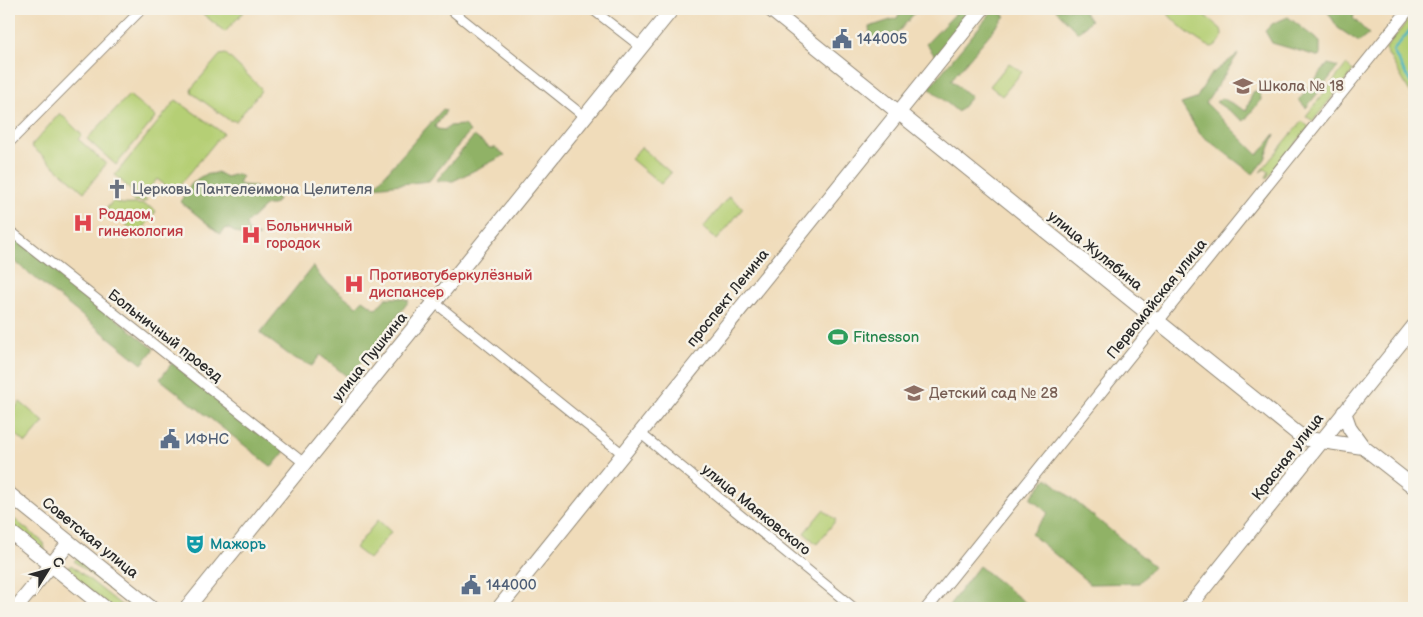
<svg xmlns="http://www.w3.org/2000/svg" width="1423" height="617" font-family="'Balsamiq Sans',sans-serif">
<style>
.green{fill:#b5cf75;stroke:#707d50}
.forest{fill:#90b266;stroke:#5e6e48}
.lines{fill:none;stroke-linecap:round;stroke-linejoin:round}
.stream{stroke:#48b5c4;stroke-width:2.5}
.minor-casing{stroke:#8e8472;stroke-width:11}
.tertiary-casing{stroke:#8e8472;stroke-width:13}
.secondary-casing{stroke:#8e8472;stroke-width:16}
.minor{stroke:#fff;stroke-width:9}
.tertiary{stroke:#fff;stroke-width:11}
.secondary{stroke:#fff;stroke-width:14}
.labels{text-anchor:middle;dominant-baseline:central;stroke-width:5;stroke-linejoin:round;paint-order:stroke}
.service-label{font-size:15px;fill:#4e5e75;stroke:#f7f3e8;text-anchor:start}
.education-label{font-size:15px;fill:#785e54;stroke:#f7f3e8;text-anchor:start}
.worship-label{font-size:15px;fill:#5b616d;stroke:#f7f3e8;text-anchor:start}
.health-label{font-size:15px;fill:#be3a42;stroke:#f7f3e8;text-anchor:start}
.street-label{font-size:15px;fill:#2b2b2b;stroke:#f7f3e8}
.leisure-label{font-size:15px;fill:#27864d;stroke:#f7f3e8;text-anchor:start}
.culture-label{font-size:15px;fill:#0d838f;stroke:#f7f3e8;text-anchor:start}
</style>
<rect width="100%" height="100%" fill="#f7f3e8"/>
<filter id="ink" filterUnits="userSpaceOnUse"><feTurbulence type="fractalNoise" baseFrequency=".02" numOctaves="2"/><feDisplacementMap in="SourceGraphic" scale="10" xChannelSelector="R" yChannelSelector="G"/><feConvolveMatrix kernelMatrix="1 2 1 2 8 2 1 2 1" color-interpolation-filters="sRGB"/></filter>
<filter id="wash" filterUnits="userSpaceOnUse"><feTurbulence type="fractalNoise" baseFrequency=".0096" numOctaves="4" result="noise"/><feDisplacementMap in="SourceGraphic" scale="20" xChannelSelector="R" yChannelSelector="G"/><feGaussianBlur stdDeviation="1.12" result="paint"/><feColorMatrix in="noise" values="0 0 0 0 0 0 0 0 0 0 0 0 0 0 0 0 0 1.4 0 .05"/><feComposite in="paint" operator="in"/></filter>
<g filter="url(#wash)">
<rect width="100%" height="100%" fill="#f0dcba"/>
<!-- green -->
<path class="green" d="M197 9H246L225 32Z
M1165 9H1197L1221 29C1224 37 1220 44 1212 47 1202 46 1169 19 1165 9Z
M1414 13V99L1385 49Z
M226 54 261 88 260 92 236 121 229 120 192 93 191 89 220 55Z
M1009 63 1022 72 1002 96 990 86Z
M1346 65 1353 71 1313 121 1306 116Z
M129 95 156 117 116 165 87 139Z
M176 100 223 133 174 192 157 179 143 197 147 200 144 202 133 201 131 199 133 195 129 188 115 175Z
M60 113 82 135 78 139 106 164 84 192 31 146Z
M1302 121 1309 127 1267 178 1266 177 1269 172 1265 169 1260 172Z
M641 147 671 173 661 184 631 159Z
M729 196 743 208 717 240 703 228Z
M113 201C129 209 139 198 156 211L142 230 136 232 106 209Z
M20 402 44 422 26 443 9 429V416Z
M823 510 836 520 817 544 804 533Z
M9 515 44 543 45 550 43 552 9 525Z
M378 520 391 532 369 559 355 548Z
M79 556 145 608H133L74 561Z
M71 565 125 608H113L66 571Z"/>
<!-- forest -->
<path class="forest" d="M902 9H918L893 38 871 42 869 27 897 18Z
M960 9H977L936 57 926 44Z
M994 9 1005 16 951 80 971 97 958 112 929 88Z
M1057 9H1081L1091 20 1078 33 1056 10Z
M1326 9H1356L1353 18 1369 34 1359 42 1338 28Z
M1288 17 1320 42V57L1272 43 1265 31 1272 24Z
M1238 54 1206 103 1258 155 1275 134 1265 159 1253 174 1200 134 1181 104 1196 99 1210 75Z
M1328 64 1338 67 1306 108 1299 100Z
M1255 91 1260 92 1261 100 1244 121 1216 102 1222 98 1246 111 1253 92Z
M443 109 446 110C444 117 439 120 435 126L437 129 445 130 450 126 464 125 470 131 429 181 374 187Z
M474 136 490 148H496L505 155 453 181H436Z
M217 172 226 177 237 174 242 177 238 182 242 185 253 186 260 190 272 192 278 199 274 205H266L246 224 248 231 259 236 248 239 227 228 220 234 181 202C184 192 194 178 205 175 210 173 212 175 217 172Z
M9 233 154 349 142 364 9 257Z
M313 266 323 280 357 306 363 300 376 309 386 298H402L409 301 349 378 320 355 312 366 292 357 260 333Z
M172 363 285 451 272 467 160 379Z
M1047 478 1154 566 1139 583 1090 584 1031 534 1048 513 1030 498Z
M979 566 1027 604 1025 608H947Z"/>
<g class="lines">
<!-- stream -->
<path class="stream" d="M1414 25 1393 51 1414 89"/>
</g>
</g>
<g filter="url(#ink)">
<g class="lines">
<defs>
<path id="minor" d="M450 9 585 117
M592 9 641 47
M9 143 142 9
M9 230 304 463
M423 293 623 454
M640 433 854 608"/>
<path id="tertiary" d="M927 608 1409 9"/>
<path id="secondary" d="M770 9 1298 434 1308 439 1363 447 1414 487
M1344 412 1350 429 1363 447
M9 494 151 608
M9 531 105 608
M16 608 69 543
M187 608 672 9
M499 608 982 9
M1188 608 1414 326"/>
</defs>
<!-- minor casing -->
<use href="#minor" class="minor-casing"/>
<!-- tertiary casing -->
<use href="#tertiary" class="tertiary-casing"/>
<!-- secondary casing -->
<use href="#secondary" class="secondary-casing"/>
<!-- minor -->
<use href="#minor" class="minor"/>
<!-- tertiary -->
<use href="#tertiary" class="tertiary"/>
<!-- secondary -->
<use href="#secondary" class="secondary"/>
</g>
</g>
<!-- icons -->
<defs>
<symbol id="civic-bare" viewBox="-9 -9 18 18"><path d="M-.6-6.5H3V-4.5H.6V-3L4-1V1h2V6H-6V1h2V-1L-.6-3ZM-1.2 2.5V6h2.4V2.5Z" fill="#5c6f8a" stroke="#f7f3e8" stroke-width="2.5" paint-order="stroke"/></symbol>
<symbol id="school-bare" viewBox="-9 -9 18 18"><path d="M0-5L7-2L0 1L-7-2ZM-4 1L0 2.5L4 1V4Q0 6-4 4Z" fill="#8d6e63" stroke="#f7f3e8" stroke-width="2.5" paint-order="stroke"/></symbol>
<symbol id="church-bare" viewBox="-9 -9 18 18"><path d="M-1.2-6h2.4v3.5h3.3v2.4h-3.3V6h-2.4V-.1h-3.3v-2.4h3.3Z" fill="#6b7280" stroke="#f7f3e8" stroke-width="2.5" paint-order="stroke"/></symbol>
<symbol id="hospital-bare" viewBox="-9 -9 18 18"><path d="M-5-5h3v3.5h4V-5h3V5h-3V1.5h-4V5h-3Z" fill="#e0444e" stroke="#f7f3e8" stroke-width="2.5" paint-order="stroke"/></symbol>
<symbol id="stadium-bare" viewBox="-9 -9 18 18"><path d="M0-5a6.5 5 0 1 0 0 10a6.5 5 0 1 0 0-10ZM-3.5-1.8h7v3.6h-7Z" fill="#2e9e5b" stroke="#f7f3e8" stroke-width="2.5" paint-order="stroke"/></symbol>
<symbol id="theatre-bare" viewBox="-9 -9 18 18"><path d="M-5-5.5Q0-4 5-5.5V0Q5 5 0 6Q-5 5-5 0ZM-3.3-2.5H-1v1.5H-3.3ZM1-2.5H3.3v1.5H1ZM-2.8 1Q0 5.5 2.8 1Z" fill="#0f9aa8" stroke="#f7f3e8" stroke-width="2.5" paint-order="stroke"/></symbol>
</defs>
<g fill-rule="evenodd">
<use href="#civic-bare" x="828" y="25" width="28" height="28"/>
<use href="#school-bare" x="1229" y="72" width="28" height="28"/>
<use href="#church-bare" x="103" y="175" width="28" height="28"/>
<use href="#hospital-bare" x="69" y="209" width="28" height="28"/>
<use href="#hospital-bare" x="237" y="221" width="28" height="28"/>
<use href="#hospital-bare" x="340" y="270" width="28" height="28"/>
<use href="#stadium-bare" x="824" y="323" width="28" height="28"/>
<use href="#school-bare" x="900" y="379" width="28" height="28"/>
<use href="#civic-bare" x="156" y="425" width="28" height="28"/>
<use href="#theatre-bare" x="181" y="530" width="28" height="28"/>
<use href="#civic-bare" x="457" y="571" width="28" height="28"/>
</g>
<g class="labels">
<!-- service labels -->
<g class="service-label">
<text x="857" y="39">144005</text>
<text x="185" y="439">ИФНС</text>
<text x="486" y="585">144000</text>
</g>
<!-- education labels -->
<g class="education-label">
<text x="1258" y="86">Школа № 18</text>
<text x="929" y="393">Детский сад № 28</text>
</g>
<!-- worship labels -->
<g class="worship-label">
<text x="132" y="189">Церковь Пантелеимона Целителя</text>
</g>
<!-- health labels -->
<g class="health-label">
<text x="98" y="214">Роддом,<tspan x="98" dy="17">гинекология</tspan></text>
<text x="266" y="226">Больничный<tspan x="266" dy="17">городок</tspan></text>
<text x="369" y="275">Противотуберкулёзный<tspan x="369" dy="17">диспансер</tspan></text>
</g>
<!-- street labels -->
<g class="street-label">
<text transform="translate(1095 251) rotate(39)">улица Жулябина</text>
<text transform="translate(728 298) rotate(-51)">проспект Ленина</text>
<text transform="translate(1157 299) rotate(-51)">Первомайская улица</text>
<text transform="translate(165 336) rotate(38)">Больничный проезд</text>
<text transform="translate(370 357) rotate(-51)">улица Пушкина</text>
<text transform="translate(1288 457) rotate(-52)">Красная улица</text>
<text transform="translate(756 510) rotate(39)">улица Маяковского</text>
<text transform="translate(90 538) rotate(39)">Советская улица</text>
</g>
<!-- leisure labels -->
<g class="leisure-label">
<text x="853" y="337">Fitnesson</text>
</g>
<!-- culture labels -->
<g class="culture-label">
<text x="210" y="544">Мажоръ</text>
</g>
</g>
<!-- margin -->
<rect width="1423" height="617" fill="none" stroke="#f7f3e8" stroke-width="30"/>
<!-- north arrow -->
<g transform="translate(48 570) rotate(53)" stroke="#f7f3e8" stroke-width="4" paint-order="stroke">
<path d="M0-4L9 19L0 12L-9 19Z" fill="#2b2b2b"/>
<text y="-8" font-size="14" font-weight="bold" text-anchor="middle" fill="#2b2b2b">С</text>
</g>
</svg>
